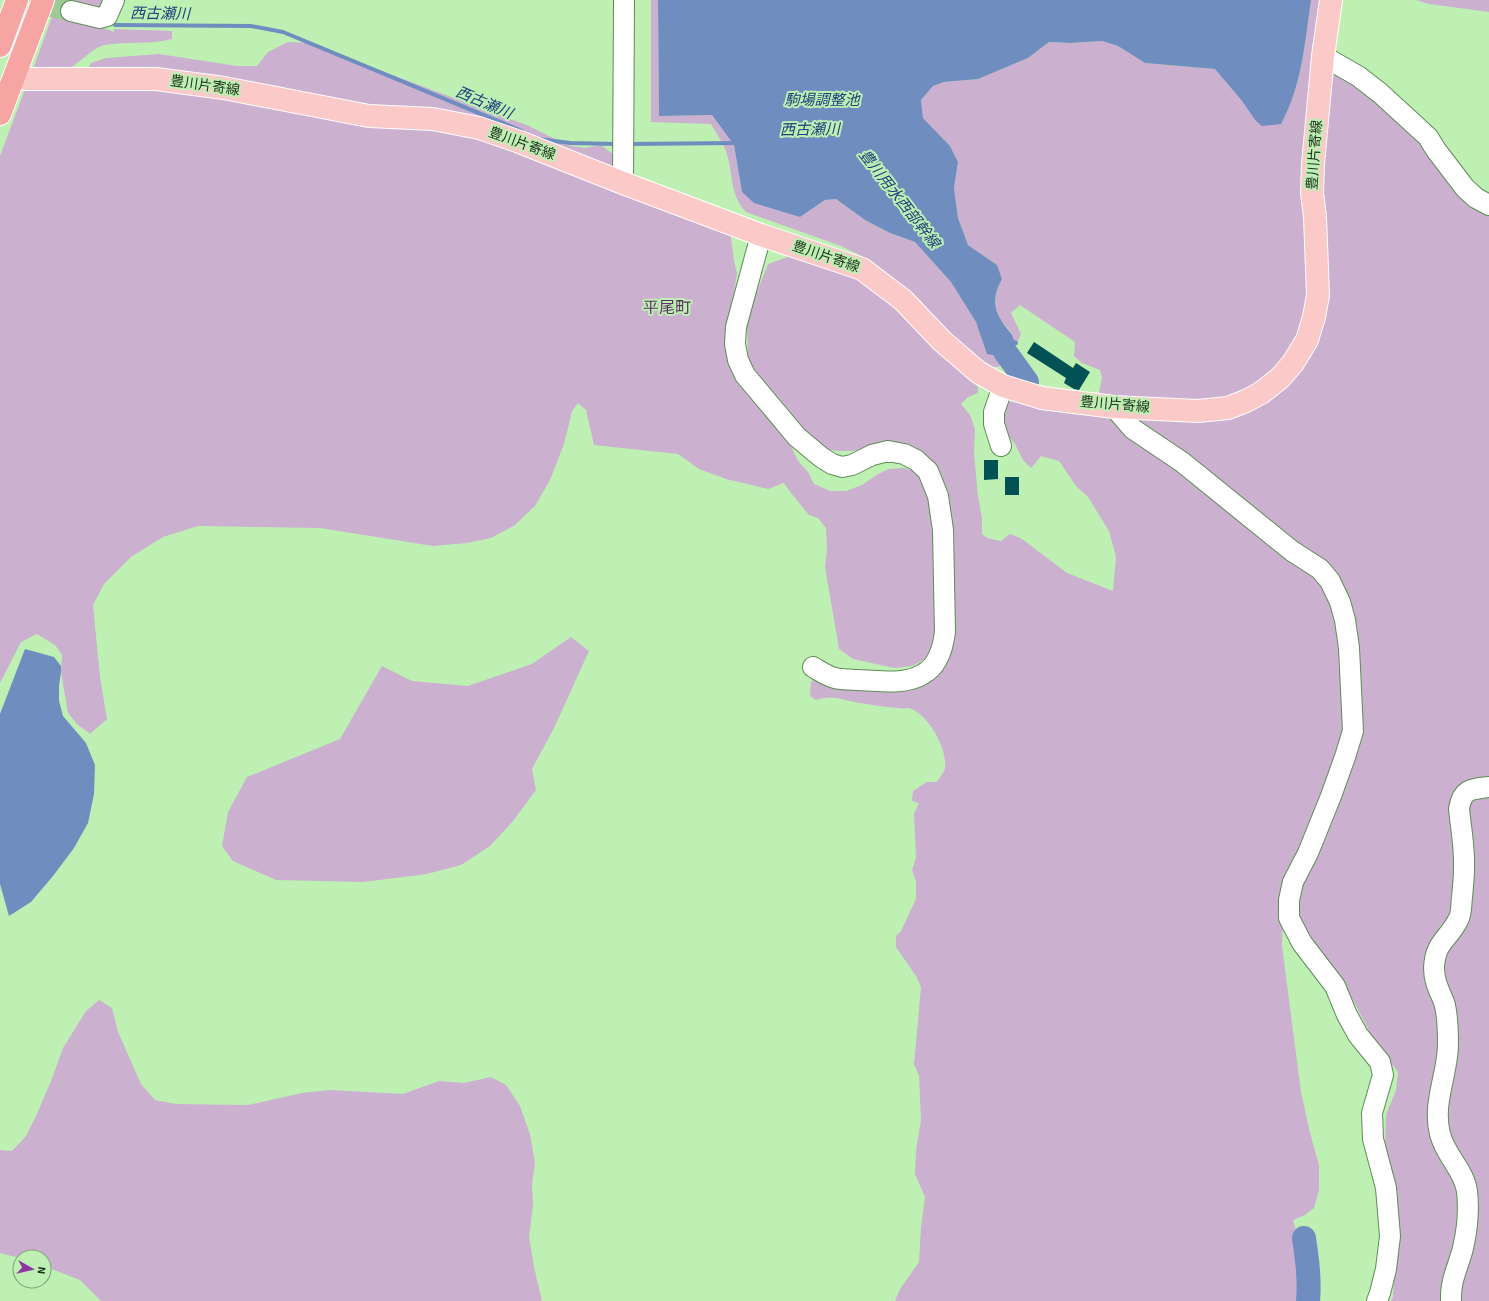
<svg xmlns="http://www.w3.org/2000/svg" width="1489" height="1301" font-family="'Source Sans 3','Noto Sans JP',sans-serif">
<style>
.green{fill:#cbb0d0}
.water{fill:#6f8dbf}
.lines{fill:none;stroke-linecap:round;stroke-linejoin:round}
.stream{stroke:#6f8dbf;stroke-width:4}
.river{stroke:#6f8dbf;stroke-width:24}
.building{fill:#015155}
.minor-tunnel{stroke:#9eca96;stroke-width:20;stroke-dasharray:20 10;stroke-linecap:butt}
.minor-casing{stroke:#5e8c55;stroke-width:22}
.major-casing{stroke:#fff;stroke-width:24}
.highway-casing{stroke:#fff;stroke-width:24}
.minor{stroke:#fff;stroke-width:20}
.major{stroke:#fac9c8;stroke-width:22}
.highway{stroke:#f7a5a3;stroke-width:22}
.labels{text-anchor:middle;dominant-baseline:central;stroke-width:4;stroke-linejoin:round;paint-order:stroke}
.street-label{font-size:14px;fill:#1f331c;stroke:#bef0b4}
.water-label{font-size:15px;font-style:italic;fill:#1a3e7c;stroke:#bef0b4}
.quarter-label{font-size:16px;fill:#5c3065;stroke:#bef0b4}
</style>
<rect width="100%" height="100%" fill="#bef0b4"/>
<!-- green -->
<path class="green" d="M60 0H108L99 10 58 4Z
M651 0H658L659 116 712 115 734 145 742 192 800 217 825 200 836 199 865 220 890 233 915 242 951 282 976 322 987 353 1012 333C995 316 990 301 1002 279L997 265 968 245 958 218 954 188 958 162 950 146 923 118 921 100 933 86 944 82 978 79 1028 58 1049 42 1070 43 1102 41 1118 46 1145 63 1215 69 1242 101 1281 124C1302 86 1305 42 1311 0H1326L1304 214 1310 292 1305 324 1281 367 1246 392 1206 403 1098 397 1102 378 1100 370 1082 363 1074 356 1075 342 1020 305 1011 313 1021 334 1007 364 997 367H978L947 335 920 300 887 273 870 260 841 246 746 212C730 195 733 175 727 154 724 144 716 133 711 124L651 122Z
M1416 0H1489V12L1429 4Z
M53 14 85 21 114 32V29L172 31V39C150 45 127 41 105 45 92 47 80 64 69 68 58 71 44 69 33 69Z
M288 42 307 43 529 126 567 145 585 148 601 145 614 155 615 170 364 107 88 70 91 63 106 58 159 54 237 66H257L268 52Z
M1340 75 1373 89 1489 206V1301H1391L1393 1297 1398 1206 1395 1184 1385 1145 1386 1115 1396 1090 1398 1072 1376 1044 1343 981 1305 937 1296 911V896L1352 757 1340 590 1136 422 1138 415 1198 419 1309 351 1316 191 1331 76Z
M27 84 155 87 432 125 478 136 730 230 734 261 737 273 731 313 740 380 791 446 798 461 808 472 814 484 830 491H846L862 485 878 474 889 469 904 468 921 473 932 506 937 636 934 648 925 659 912 666 894 668 853 659 839 649 825 567 827 548 826 528 818 518 809 515 791 493 784 483 768 489 726 479 699 469 678 454 594 445 586 410 578 403 572 411 564 444 550 480 535 506 515 525 491 538 467 543 433 546 320 528 198 526 163 537 131 557 104 584 93 605 100 677 107 719 90 734 77 724 68 713 61 672 62 655 55 645 37 634 21 642 0 683V156Z
M793 255 849 275 879 293 978 387V393L968 397 961 404 970 415 975 429 974 454 978 496 982 518V534L987 538 1001 541 1010 534 1022 539 1067 573 1113 591 1116 557 1109 531 1088 497 1076 486 1059 461 1041 456 1031 468 1023 460 1015 444 1004 431 1003 405 1011 401 1053 409 1108 416 1306 564 1337 606 1348 721 1283 910 1282 946 1301 1092 1310 1133 1319 1165V1190L1314 1208 1305 1215 1293 1220C1301 1247 1308 1273 1304 1301H895L900 1289 919 1262 921 1228 925 1197 915 1174 916 1150 921 1120 919 1076 914 1064 921 987 916 976 896 947V936L901 931 916 899V882L912 870 916 858 914 814 919 803 912 801 913 791 927 782H937C939 778 944 773 945 768 948 750 928 713 909 708 905 708 901 709 897 708 885 707 873 705 860 703 843 701 835 694 816 700L810 696 811 682 817 677 934 672 943 490 888 444 852 451H838L826 449 803 433 754 373 748 356 747 324 752 305 768 264Z
M571 637 589 651 554 728 532 769 536 790 513 821 490 846 461 865 427 874 363 882 276 880 233 861 222 846 228 812 247 777 340 739 382 666 412 681 468 686 532 664Z
M99 1000 112 1008 118 1032 141 1084 155 1100 176 1104 248 1105 302 1093 331 1090 403 1094 439 1081 464 1083 491 1077 506 1085 520 1106 530 1134 535 1163 532 1184 533 1206 529 1237 534 1267 542 1301H101L80 1280 44 1266V1257L20 1258 0 1253V1150L12 1151 26 1136 37 1114 53 1076 63 1048 86 1011Z"/>
<!-- water -->
<path class="water" d="M658 0H1311C1305 42 1302 86 1281 124L1262 126 1256 121 1242 101 1215 69 1145 63 1118 46 1102 41 1070 43 1049 42 1028 58 978 79 944 82 933 86 921 100 923 118 950 146 958 162 954 188 958 218 968 245 997 265 1002 279C992 297 993 310 1005 326 1011 334 1012 332 1014 342L1008 351 999 356 987 354 976 322 951 282 915 242 890 233 865 220 836 199 825 200 800 217 754 203 742 192 734 145 712 115 659 116Z
M1012 355 1021 359 1032 379 1022 384 1009 363Z
M25 649 54 657 61 666V672L59 686V701L63 716 86 743 95 765 94 794 88 823 74 848 53 876 31 902 9 916 0 884V714Z"/>
<g class="lines">
<!-- stream -->
<path class="stream" d="M115 25 251 26 283 32 522 131
M539 139 570 143 618 144
M629 144 736 143
M1014 342 1016 343"/>
<!-- river -->
<path class="river" d="M990 325 1006 353 1027 382
M1304 1238C1307 1259 1310 1279 1308 1301"/>
</g>
<!-- building -->
<path class="building" d="M1034 342 1073 368 1076 363 1090 372 1079 390 1074 389 1064 383 1066 378 1027 353Z
M984 460H998V479L984 480Z
M1005 477H1019V495H1005Z"/>
<g class="lines">
<!-- minor-tunnel -->
<path class="minor-tunnel" d="M17 0 71 11"/>
<defs>
<path id="minor" d="M71 11 100 18 107 16 114 0
M1323 56 1358 76 1380 93 1428 137 1436 150 1465 188 1476 198 1489 205
M623 183 624 0
M761 235 736 327 735 344 738 360 745 375 797 437 821 457 832 464 842 467 852 465 872 455 888 451 904 454 916 460 928 471 938 496 943 530 945 632C943 648 938 666 923 674 904 686 877 680 856 680 850 679 841 680 835 678 827 676 820 671 813 667
M1114 407 1133 429 1182 462 1292 551 1320 569 1330 581 1340 602 1345 620 1349 648 1353 731 1345 757 1331 796 1308 853 1293 882 1289 900V918L1302 943 1335 986 1347 1015 1358 1035 1380 1062 1383 1075 1372 1113 1373 1139 1386 1188 1390 1236 1386 1269 1380 1293 1377 1301
M1001 446 994 424V412L1003 386
M1451 1301C1450 1280 1458 1268 1463 1248 1467 1231 1469 1209 1467 1191 1464 1170 1445 1155 1440 1134 1432 1103 1448 1074 1448 1044 1448 1031 1448 1015 1444 1002 1439 990 1434 981 1434 968 1435 942 1448 940 1458 920 1462 914 1461 904 1462 897 1463 887 1464 878 1464 869 1465 849 1461 829 1459 809 1462 789 1471 789 1489 787"/>
<path id="major" d="M26 79H156L224 88 369 116 433 119 479 128 517 141 623 183 761 235 862 269 903 300 942 341 978 372 1003 386 1042 398 1114 407 1198 411 1228 408 1246 401 1261 393 1280 378 1293 363 1307 340 1314 317 1318 295 1315 217 1312 193 1313 164 1323 56 1331 0"/>
<path id="highway" d="M0 46 17 0
M0 114 43 0"/>
</defs>
<!-- minor casing -->
<use href="#minor" class="minor-casing"/>
<!-- major casing -->
<use href="#major" class="major-casing"/>
<!-- highway casing -->
<use href="#highway" class="highway-casing"/>
<!-- minor -->
<use href="#minor" class="minor"/>
<!-- major -->
<use href="#major" class="major"/>
<!-- highway -->
<use href="#highway" class="highway"/>
</g>
<g class="labels">
<!-- street labels -->
<g class="street-label">
<text transform="translate(205 86) rotate(8)">豊川片寄線</text>
<text transform="translate(522 144) rotate(20)">豊川片寄線</text>
<text transform="translate(1315 155) rotate(-86)">豊川片寄線</text>
<text transform="translate(826 257) rotate(19)">豊川片寄線</text>
<text transform="translate(1115 405) rotate(5)">豊川片寄線</text>
</g>
<!-- water labels -->
<g class="water-label">
<text transform="translate(160 14) rotate(1)">西古瀬川</text>
<text x="822" y="100">駒場調整池</text>
<text transform="translate(484 103) rotate(23)">西古瀬川</text>
<text transform="translate(810 130) rotate(-1)">西古瀬川</text>
<text transform="translate(899 199) rotate(52)">豊川用水西部幹線</text>
</g>
<!-- quarter labels -->
<g class="quarter-label">
<text x="667" y="308">平尾町</text>
</g>
</g>
<!-- north arrow -->
<g transform="translate(32 1269) rotate(98)"><circle r="19" fill="#bef0b4" stroke="#7ea477"/>
<path d="M0-3L7 15L0 10L-7 15Z" fill="#9036a2"/>
<text y="-6" font-size="11" font-weight="bold" text-anchor="middle" fill="#1f331c">N</text>
</g>
</svg>
